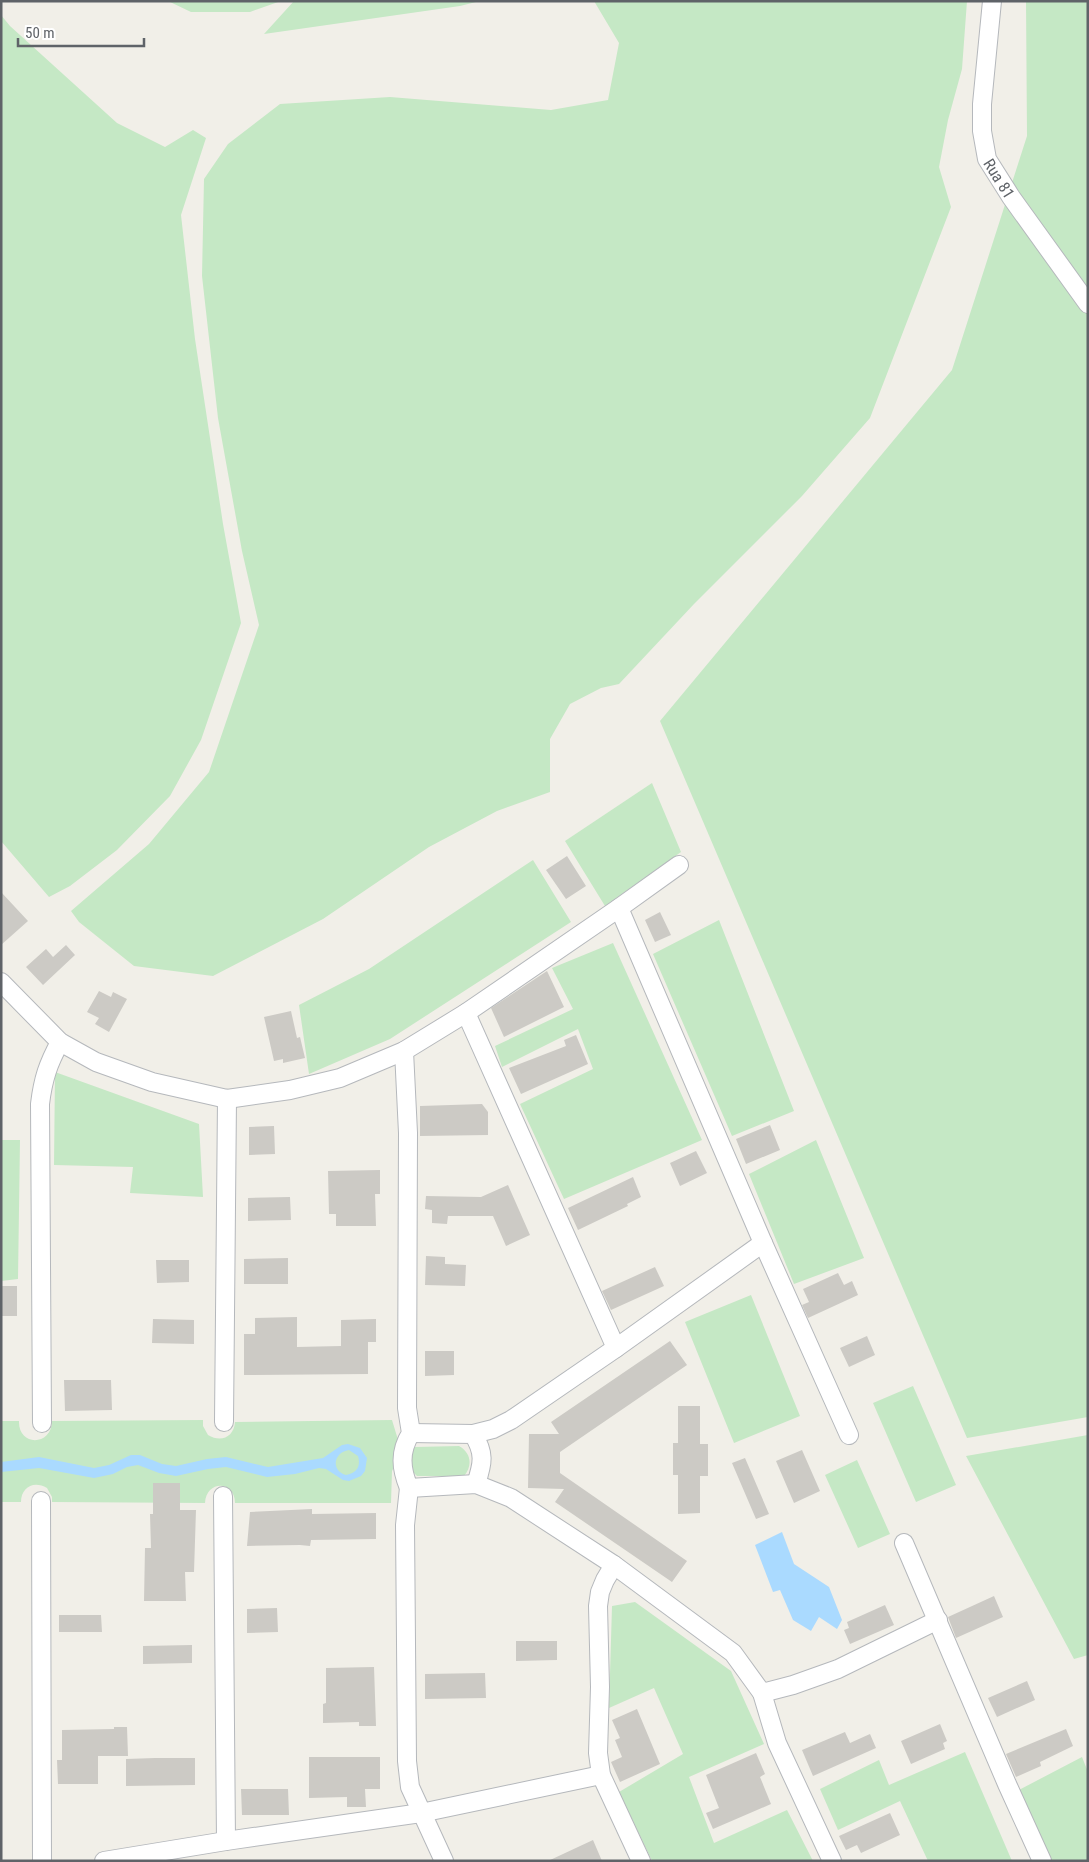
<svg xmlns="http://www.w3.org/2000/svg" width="1089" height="1862" font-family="'Roboto Condensed',sans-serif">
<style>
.green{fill:#c5e8c5}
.water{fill:#aadaff;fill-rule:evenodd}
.building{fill:#cccac5}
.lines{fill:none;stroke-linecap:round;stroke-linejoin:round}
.minor-casing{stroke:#b5b8bc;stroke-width:20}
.minor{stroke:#fff;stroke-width:18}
.labels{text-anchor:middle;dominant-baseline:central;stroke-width:4;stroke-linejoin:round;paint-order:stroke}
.street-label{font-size:16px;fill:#5f6368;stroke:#fff}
</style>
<rect width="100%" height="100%" fill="#f1efe8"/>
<!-- green -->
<path class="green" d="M168 1H281L250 12H191Z
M294 1H480L460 6 264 34Z
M594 1H967L962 69 948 120 939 167 951 207 870 418 802 496 694 604 619 684 601 688 570 704 550 739V792L497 811 429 847 323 919 213 976 134 966 79 922 71 911 149 844 209 772 259 625 242 551 218 418 202 276 204 179 228 144 280 104 390 97 551 110 608 100 619 43Z
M1026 1H1088V1417L967 1438 660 721 952 370 1027 136Z
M1 15 10 26 117 123 165 147 193 130 206 138 181 215 195 339 223 524 241 623 201 740 170 796 117 850 70 886 49 897 1 841Z
M652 783 681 852 605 906 565 841Z
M533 860 571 922 390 1039 309 1074 299 1005 369 969Z
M719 920 794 1111 732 1136 653 954Z
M613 943 702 1140 564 1199 520 1104 593 1069 578 1029 502 1067 495 1046 573 1009 552 968Z
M55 1072 199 1124 203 1197 130 1193 133 1167 54 1165Z
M1 1140H20L18 1279 1 1281Z
M816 1140 864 1258 794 1284 749 1174Z
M751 1295 800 1416 734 1443 685 1322Z
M913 1386 956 1485 916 1502 873 1403Z
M203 1420V1426L208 1435C221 1443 234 1437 235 1422L392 1420 402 1453 392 1471 391 1503H235C235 1480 206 1480 205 1503L52 1502V1497L47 1488C34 1480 21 1487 21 1502H1V1421H19C18 1447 52 1446 52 1421Z
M1088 1435V1655L1074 1659 966 1456Z
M459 1446C471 1453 473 1465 464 1476H417L410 1469 412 1450 415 1447Z
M857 1460 890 1534 858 1548 825 1475Z
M635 1602 731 1671 764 1744 689 1777 714 1843 787 1810 813 1861H652L619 1792 683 1754 654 1688 609 1708 612 1606Z
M965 1752 1012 1861H928L900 1801 838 1830 820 1789 879 1760 889 1785Z
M1082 1757 1088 1772V1861H1045L1015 1792Z"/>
<!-- water -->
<path class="water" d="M348 1444 360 1448 367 1458 365 1471 361 1476 349 1481 343 1480 326 1469 319 1468 295 1474 267 1477 226 1467 208 1469 176 1476 159 1473 138 1465 127 1467 113 1474 94 1478 39 1468 1 1472V1462L39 1457 94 1468 109 1465 131 1455H140L162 1464 176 1466 207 1459 226 1457 268 1467 323 1458 342 1445ZM349 1450 358 1456C361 1466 357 1473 346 1475 330 1470 334 1452 349 1450Z
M782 1532 794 1564 829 1587 842 1620 837 1629 819 1617 811 1631 793 1620 780 1590 773 1592 755 1545Z"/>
<!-- building -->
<path class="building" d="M567 856 586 886 566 899 546 870Z
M1 892 28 921 1 945Z
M660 912 671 935 655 942 645 920Z
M66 945 75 955 43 985 26 967 46 949 53 957Z
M547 971 564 1007 504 1037 491 1008Z
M99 991 111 997 113 992 127 999 109 1032 95 1024 99 1018 87 1012Z
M291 1011 297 1038 300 1037 305 1058 283 1063V1059L274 1061 264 1017Z
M576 1035 588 1064 521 1094 509 1068 566 1046 564 1040Z
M482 1104 488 1112V1135L420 1136V1106Z
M770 1125 780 1150 746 1164 736 1139Z
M274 1126 275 1154 249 1155V1127Z
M696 1151 707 1173 680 1186 670 1163Z
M380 1170V1194H375L376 1226H336V1214H329L328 1171Z
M633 1177 641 1197 627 1204 628 1206 578 1230 568 1208Z
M508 1185 530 1235 506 1246 493 1216H448L447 1224 432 1223V1210L425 1209 426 1196 481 1197Z
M290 1197 291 1220 248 1221V1198Z
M426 1256 445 1257V1264L466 1265 465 1286 425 1285Z
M288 1258V1284H244V1259Z
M156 1260H189V1282L157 1283Z
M655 1267 664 1286 611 1310 602 1291Z
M838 1273 844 1285 852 1281 858 1295 808 1318 802 1305 809 1302 803 1289Z
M1 1286H17V1316H1Z
M297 1317V1347L341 1346V1320L376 1319V1342H368V1374L244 1375V1334H255V1318Z
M153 1319 194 1320V1344L152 1343Z
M867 1336 875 1355 849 1367 840 1348Z
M670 1341 687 1365 560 1452V1473L687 1561 672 1582 555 1502 564 1489 528 1488 529 1434H559L551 1422Z
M425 1351H454V1375L425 1376Z
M64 1380H111L112 1410 65 1411Z
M678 1406H700V1444H708V1476H700V1513L678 1514V1475H673V1443H678Z
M802 1450 820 1491 794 1503 776 1461Z
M745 1458 769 1514 756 1519 732 1463Z
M153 1483H180V1510H196L194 1572H185L186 1601H144L145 1548H151L150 1514H153Z
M312 1509V1514L376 1513V1539L311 1540 310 1546 300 1545 247 1546 250 1512Z
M994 1596 1003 1617 956 1638 948 1617Z
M885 1605 894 1625 850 1644 844 1630 849 1628 847 1622Z
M277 1608 278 1632 247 1633V1609Z
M59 1615H101L102 1632H59Z
M516 1641H557V1660L516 1661Z
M192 1645V1663L143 1664V1646Z
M374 1667 376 1726H359V1722L323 1723V1704L326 1703V1668Z
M485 1673 486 1698 425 1699V1674Z
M1027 1681 1035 1700 997 1717 988 1698Z
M637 1709 660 1764 620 1782 611 1762 622 1757 615 1740 620 1738 612 1720Z
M940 1724 947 1741 943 1743 945 1749 911 1764 901 1741Z
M114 1727H127L128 1756H98V1784H58L57 1760H62V1730L114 1729Z
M1066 1729 1073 1746 1040 1762 1041 1766 1016 1777 1006 1754Z
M845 1732 850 1743 870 1734 876 1748 813 1776 802 1750Z
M756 1753 765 1774 760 1777 771 1804 713 1829 706 1813 719 1808 706 1775Z
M309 1757H380V1789H365L366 1807H347V1797L309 1798Z
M155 1758H195V1785L126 1786V1759Z
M241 1789H288L289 1815H242Z
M890 1813 900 1835 861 1853 857 1845 846 1850 839 1836Z
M593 1840 602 1861H548Z"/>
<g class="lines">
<defs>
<g id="minor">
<path id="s1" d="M992 1 982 104V131L987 159 1011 197 1088 304"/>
<path d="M619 908 763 1243 849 1435"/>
<path d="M1 982 60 1042 96 1062 152 1082 227 1099 290 1090 340 1078 404 1051 466 1013 619 908 679 865"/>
<path d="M466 1013 616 1348"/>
<path d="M404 1051 408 1133 407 1408 411 1433C399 1452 401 1469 409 1488L476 1484 511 1498 614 1565 733 1653 762 1693 793 1685 838 1669 938 1620"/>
<path d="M224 1422 227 1099"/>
<path d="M42 1423 40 1104C43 1079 48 1064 60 1042"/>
<path d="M411 1433 473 1434C485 1453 483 1463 476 1484"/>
<path d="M473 1434 493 1429 511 1420 616 1348 763 1243"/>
<path d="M409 1488 405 1525 407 1761 410 1787 444 1861"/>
<path d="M223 1496 226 1841"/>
<path d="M41 1501 42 1861"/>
<path d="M904 1543 1007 1784 1042 1861"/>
<path d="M614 1565 605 1580 600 1592 598 1606 600 1687 598 1753 601 1775 641 1861"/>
<path d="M762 1693 777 1743 832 1861"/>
<path d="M104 1861 226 1841 421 1813 601 1775"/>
</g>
</defs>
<!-- minor casing -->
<use href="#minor" class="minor-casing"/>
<!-- minor -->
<use href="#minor" class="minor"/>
</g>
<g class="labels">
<!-- street labels -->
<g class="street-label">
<text stroke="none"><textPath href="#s1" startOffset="182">Rua 81</textPath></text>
</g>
</g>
<!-- border -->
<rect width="1089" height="1862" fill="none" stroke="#5f6368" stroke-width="5"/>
<!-- scale -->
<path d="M18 38v8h126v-8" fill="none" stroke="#5f6368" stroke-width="2.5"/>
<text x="25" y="38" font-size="15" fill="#5f6368" stroke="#ffffff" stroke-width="4" paint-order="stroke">50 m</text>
</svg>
